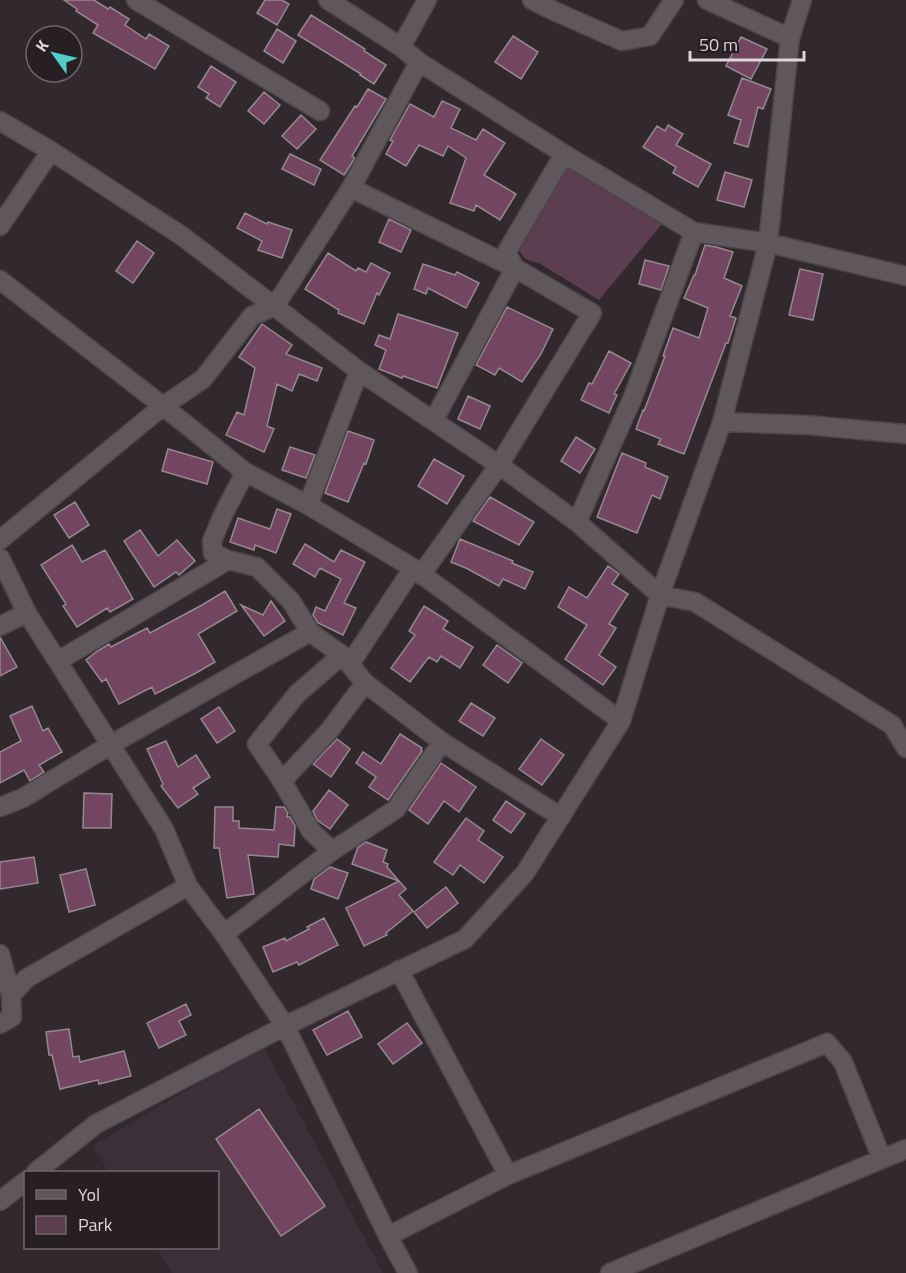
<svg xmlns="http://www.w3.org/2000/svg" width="906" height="1273" font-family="'Titillium Web',sans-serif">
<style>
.built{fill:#3d2f37}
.green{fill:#5d3e50}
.building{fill:#744561;stroke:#94898f;stroke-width:1.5}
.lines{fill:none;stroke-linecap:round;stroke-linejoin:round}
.minor-casing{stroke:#4c4449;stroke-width:21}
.minor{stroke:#60575c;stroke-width:18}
</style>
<rect width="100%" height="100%" fill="#31292d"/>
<!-- built -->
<path class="built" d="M263 1045 383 1273H172L156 1248H218V1172H109L92 1146Z"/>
<!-- green -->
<path class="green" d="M568 165 662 224 599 300 539 263C529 261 524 260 519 250Z"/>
<!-- building -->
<path class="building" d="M64 0H94L108 9 110 7 129 19 125 25 146 39 149 34 169 46 155 69 93 33 98 25 76 11 77 9Z
M265 0H282L289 4 277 25 257 13Z
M311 15 365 49 364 51 386 65 374 84 360 75 361 74 298 35Z
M277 29 296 41 283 63 264 51Z
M513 36 538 52 521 79 495 62Z
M741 37 767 49 751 79 726 66Z
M211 66 236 82 220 107 206 98 209 94 198 87Z
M742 78 771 89 763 109 758 107 748 147 734 143 741 120 728 115Z
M368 89 386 99 352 156 355 158 344 175 320 160 355 106 357 107Z
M264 92 280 105 264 124 248 111Z
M442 101 460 109 451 128 476 140 483 129 505 143 484 175 516 194 500 220 476 205 474 211 450 203 466 158 448 146 443 156 419 145 406 166 386 154 393 141 390 140 410 104 434 117Z
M301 115 316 129 297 149 282 136Z
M668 125 683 134 676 145 711 164 698 187 673 173 676 167 643 147 657 126 665 131Z
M290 154 321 169 314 185 282 169Z
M725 172 752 180 744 207 717 200Z
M245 213 267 224 268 222 292 230 282 258 258 250 262 241 237 228Z
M389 219 411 230 401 252 379 242Z
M137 241 154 253 133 283 116 271Z
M705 245 716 247 733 252 724 278 742 286 730 316 736 318 728 343H726L684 454 658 444 661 439 636 429 643 410 644 411 665 356H663L673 328 699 338 708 308 684 298 694 275H695Z
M328 253 356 271 358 268 366 272 371 263 390 273 379 295 377 293 364 324 338 313 339 310 305 289Z
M645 260 669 266 661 290 639 284Z
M423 264 455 275 457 272 479 283 466 308 428 288 426 294 414 289Z
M800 269 823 274 813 320 789 315Z
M507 307 553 329 541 354 522 382 499 368 495 375 476 365Z
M398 314 458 333 437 388 403 376 402 378 379 369 386 350 375 345 379 335 390 339Z
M262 324 292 345 286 354 322 368 317 381 299 374 292 391 277 384 267 426 274 429 264 452 226 435 237 412 244 415 255 368 239 357Z
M609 351 631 363 614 394 617 395 609 413 581 400 589 383 592 384Z
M468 396 490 406 480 429 458 419Z
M348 431 374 440 366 464 364 463 348 502 325 493Z
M576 437 595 449 580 473 561 461Z
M290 447 315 455 306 478 282 470Z
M168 449 213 462 207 484 162 471Z
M622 453 646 463 645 467 668 477 660 499 652 495 637 533 597 517Z
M434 459 464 476 447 504 418 486Z
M490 497 534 522 519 545 473 521Z
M75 502 89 525 69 538 54 515Z
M277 509 291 514 276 553 255 545 254 550 230 542 238 518 270 529Z
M140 530 158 556 177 540 195 561 179 575 176 572 154 587 124 541Z
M460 539 513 561 512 563 533 572 525 589 503 579 499 586 466 568 451 562Z
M305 544 334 562 341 550 365 562 344 603 356 608 343 635 318 623 313 615 316 607 325 611 341 579 320 568 315 577 293 564Z
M72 545 82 562 105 550 133 599 110 612 107 608 77 627 63 606 66 604 41 565Z
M608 566 619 574 612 584 628 594 609 624 616 628 599 655 616 667 603 685 565 659 587 625 558 607 569 587 587 598Z
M225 591 237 611 198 634 215 662 196 673 155 694 152 687 119 704 106 679 102 682 86 660 96 652 109 644 111 647 147 628 150 633 202 605Z
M271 601 285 621 264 636 241 605 263 615Z
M424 606 448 621 443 629 473 647 460 668 441 656 437 662 429 657 410 682 391 668 415 635 409 631Z
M0 637 17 667 0 676Z
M497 645 522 663 508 683 483 665Z
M471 703 495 718 483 736 459 721Z
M32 706 43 731 48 728 62 752 39 765 44 772 30 781 24 770 0 783V752L21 741 10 716Z
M219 707 235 731 217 743 201 719Z
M400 734 422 748 421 750 422 751 388 800 369 787 376 777 356 763 363 752 381 764Z
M337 739 350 749 331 777 313 764Z
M541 739 564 755 542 785 519 769Z
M166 741 178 767 196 755 210 777 193 788 198 794 178 808 161 786 163 784 147 749Z
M441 763 476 787 459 812 444 801 428 824 409 810Z
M329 790 348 805 330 829 317 820 313 811Z
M84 793 112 794 111 828H83Z
M506 801 525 814 511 833 493 820Z
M215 807H233V821H239V828L274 830 276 807H284L288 813 287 817H290L295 826 294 846 279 844 278 857 248 855 254 894 227 898 219 848H214Z
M466 818 484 831 478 840 503 857 484 883 460 865 453 875 434 862Z
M366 842 387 850 383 862 388 864 387 867 399 881 352 864 358 847Z
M34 857 38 883 0 889V862Z
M330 867 348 873 338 899 311 889 314 879Z
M86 869 95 905 69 912 60 875Z
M399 881 406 889 399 895 413 911 386 933 387 935 364 946 346 908Z
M446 887 458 903 427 928 414 912Z
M324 918 338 945 299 965 297 962 273 972 263 947 285 938 286 941 309 929 307 927Z
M186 1004 191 1015 179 1021 186 1035 159 1048 147 1023Z
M348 1011 362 1037 327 1055 313 1030Z
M407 1023 422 1043 393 1064 378 1044Z
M69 1029 73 1057 79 1056 80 1062 124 1051 131 1076 99 1084 98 1080 60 1089 52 1055H49L46 1032Z
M259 1109 325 1206 281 1236 216 1139Z"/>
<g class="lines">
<defs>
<path id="minor" d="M136 0 320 111
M328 0 401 47 419 62 564 154 694 232 768 243 906 276
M532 0 554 11 622 41 650 36 674 0
M707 0 790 38
M401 47 427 0
M0 121 51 151 182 236 359 371 499 465 577 522 660 595 695 602 892 725 906 748
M351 188 515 268 592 313 499 465 421 575
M0 226 51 151
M0 280 163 406 245 472 308 505 413 568 621 721
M434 420 515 268 506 253 564 154
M722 422 807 425 906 434
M245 472 222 517 212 541 213 553 228 560 257 567 291 601 310 632 342 655 365 683 442 742 561 817
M308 505 359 371
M577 522 633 397 694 232
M0 540 163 406 203 379 252 316 275 306 351 188 419 62
M0 558 27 613 164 829 188 886 224 934 285 1026 388 1236 408 1273
M0 626 27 613
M58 661 228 560
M350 664 413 568
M282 781 329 731 365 683
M0 807 23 798 110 745 310 632
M332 851 311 831 282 781 257 744 297 694 342 655
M224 934 332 851 396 809 442 742
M0 954 11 995
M399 970 508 1175
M0 1024 12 1017 11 995 27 978 188 886
M36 1172 96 1124 285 1026 465 939 525 873 621 721 660 595 722 422 768 243 790 38 802 0
M0 1201 26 1181
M388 1236 508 1175 827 1043 843 1062 882 1159
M610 1273 906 1149"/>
</defs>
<!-- minor casing -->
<use href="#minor" class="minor-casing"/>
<!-- minor -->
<use href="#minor" class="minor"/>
</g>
<!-- legend -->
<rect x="24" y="1171" width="195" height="78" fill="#271f23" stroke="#6f686c" stroke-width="1.5"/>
<rect x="36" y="1190" width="30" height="9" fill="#60575c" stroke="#6f686c" stroke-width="1.5"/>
<text x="78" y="1201" font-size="18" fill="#dcd6d9">Yol</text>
<rect x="36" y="1216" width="30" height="18" fill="#5d3e50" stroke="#6f686c" stroke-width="1.5"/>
<text x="78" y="1231" font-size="18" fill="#dcd6d9">Park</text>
<!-- north arrow -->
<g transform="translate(54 54) rotate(304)"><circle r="28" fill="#271f23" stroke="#6f686c" stroke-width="1.5"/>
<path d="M0-4.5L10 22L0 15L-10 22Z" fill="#52cdcc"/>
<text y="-9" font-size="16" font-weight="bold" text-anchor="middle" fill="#dcd6d9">K</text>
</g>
<!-- scale -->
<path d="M690 51v9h114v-9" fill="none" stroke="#dcd6d9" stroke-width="3"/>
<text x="699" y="51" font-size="18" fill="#dcd6d9" stroke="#271f23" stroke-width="4.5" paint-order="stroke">50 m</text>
</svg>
